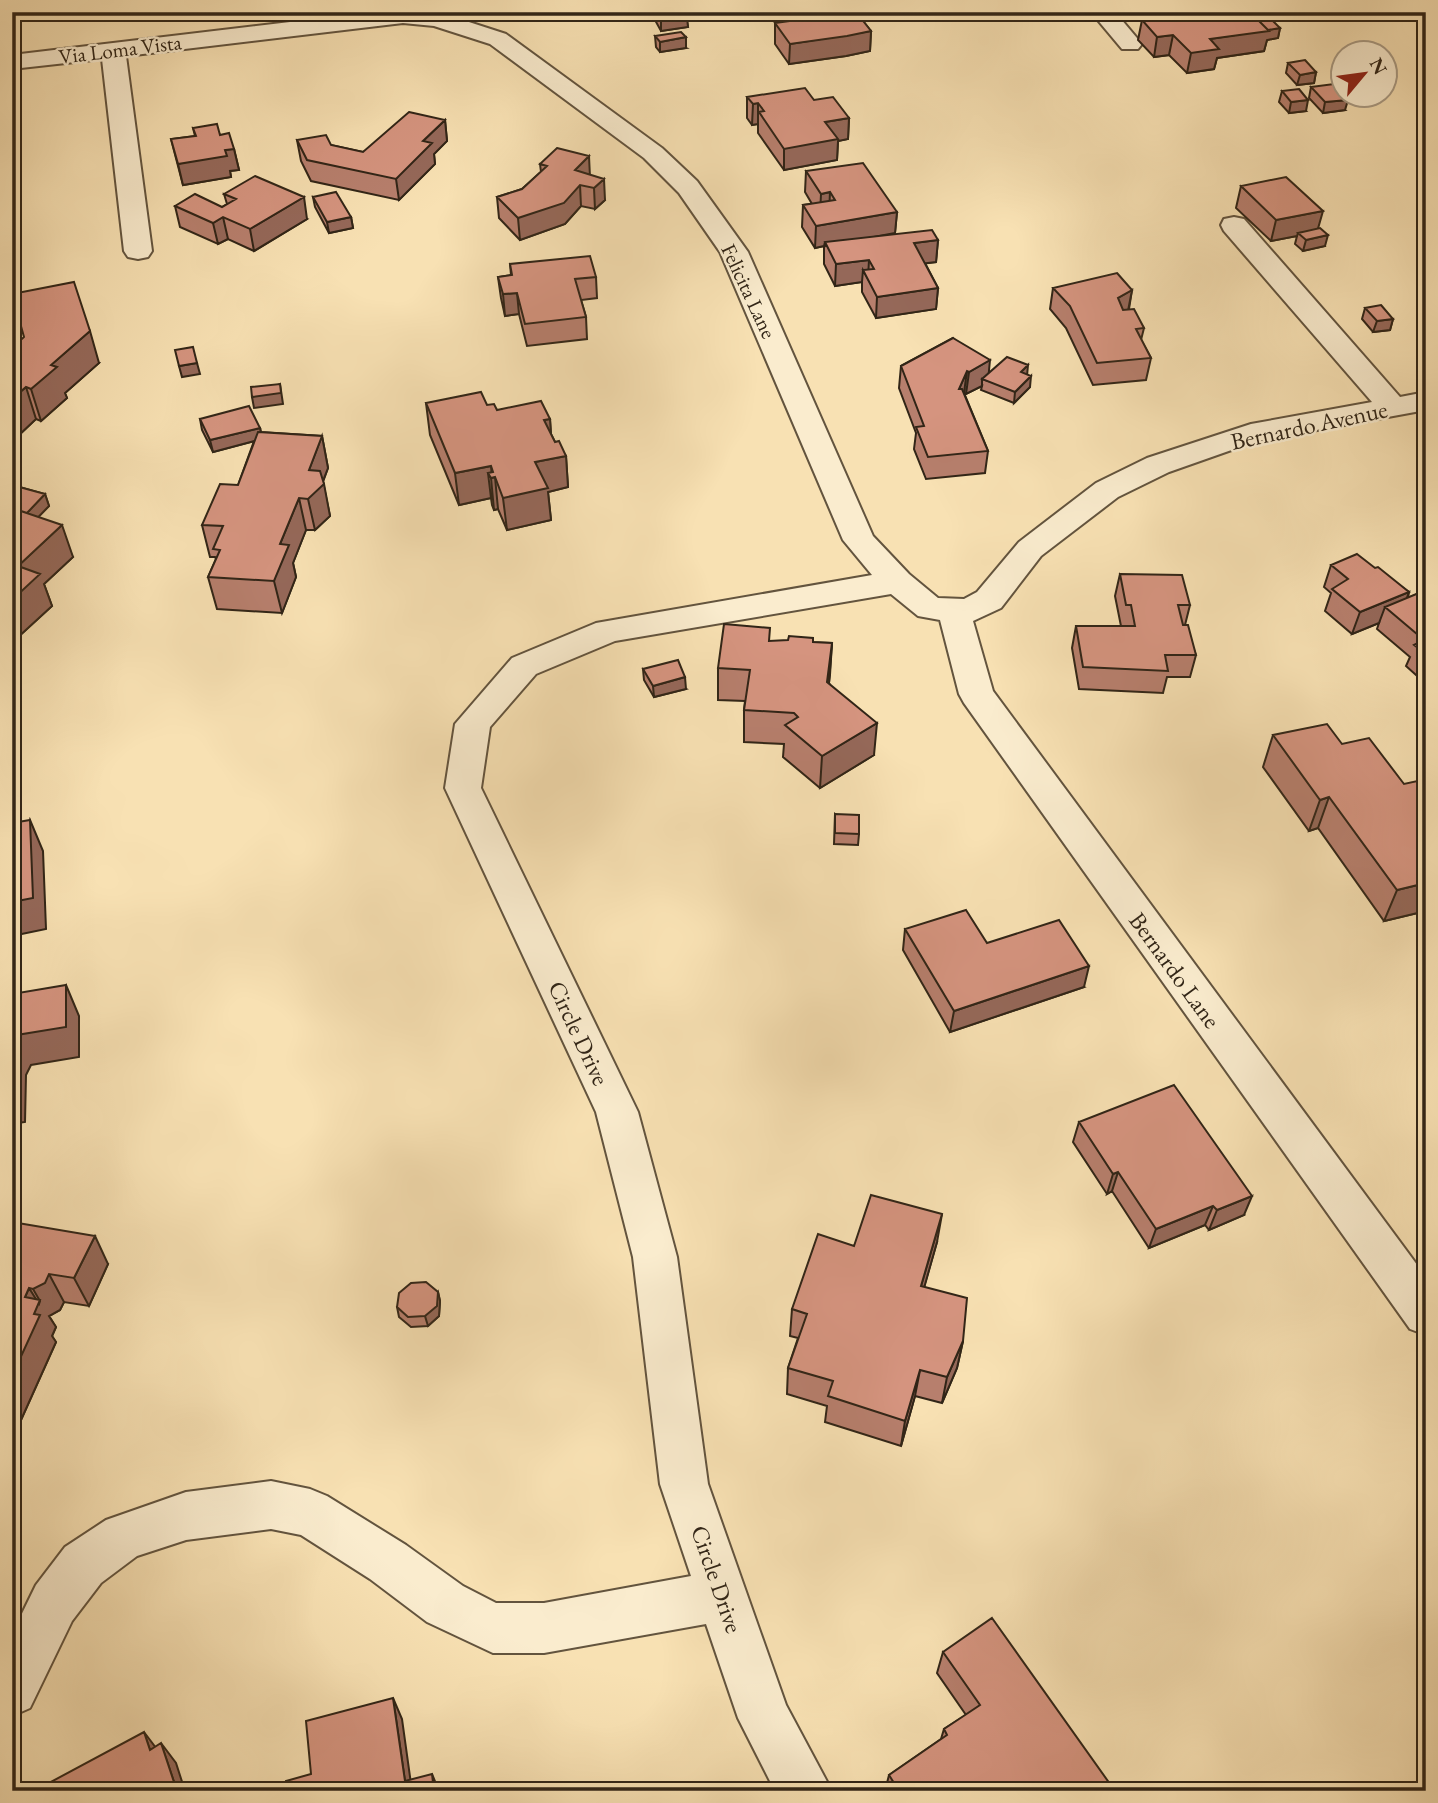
<svg xmlns="http://www.w3.org/2000/svg" width="1438" height="1803" font-family="'EB Garamond',serif">
<style>
.lines{fill:none;stroke-linecap:round;stroke-linejoin:round}
.minor-casing{stroke:#63543e;stroke-width:4}
.minor{fill:#faecce;fill-rule:evenodd}
.wall{fill:#b77f6d;stroke:#312517;stroke-width:2}
.shaded-wall{fill:#956859;stroke:#312517;stroke-width:2}
.building{fill:#d5947f;stroke:#312517;stroke-width:2}
.labels{text-anchor:middle;dominant-baseline:central;stroke-width:5;stroke-linejoin:round;paint-order:stroke}
.far-street-label{font-size:21px;fill:#312517;stroke:#faecce}
.street-label{font-size:24px;fill:#312517;stroke:#faecce}
</style>
<rect width="100%" height="100%" fill="#f8e1b3"/>
<filter id="stains"><feTurbulence type="fractalNoise" baseFrequency=".00286" numOctaves="4"/><feColorMatrix values="0 0 0 0 .2 0 0 0 0 .09 0 0 0 0 .02 0 0 0 .5 -.17"/></filter>
<radialGradient id="worn" r=".72"><stop offset=".6" stop-color="#630" stop-opacity="0"/><stop offset="1" stop-color="#630" stop-opacity=".3"/></radialGradient>
<g class="lines">
<defs>
<path id="minor" d="M375 12H438L506 34 662 148 697 181 748 252 873 536 909 574 938 598 964 599 977 592 1019 542 1096 483 1147 458 1251 424 1372 402 1224 231 1221 225 1224 219 1234 217 1244 219 1400 397 1426 392V410L1257 441 1169 472 1118 497 1041 556 1001 608 973 621 993 691 1426 1277V1335L1410 1329 964 703 959 694 940 620 918 616 891 594 615 641 536 674 490 727 481 788 638 1112 677 1257 708 1484 786 1705 832 1791H775L738 1718 706 1624 544 1653H493L427 1622 370 1579 301 1535 271 1529 186 1540 137 1556 101 1583 72 1621 30 1708 12 1716V1634L36 1585 65 1547 106 1520 186 1492 271 1481 310 1489 327 1496 406 1545 463 1586 496 1603H544L691 1576 660 1484 633 1257 596 1112 445 788 455 724 512 658 596 623 872 575 843 540 720 252 679 193 644 158 490 44 434 26 403 23 126 56 152 251 148 257 138 259 128 257 124 251 102 59 12 69V55Z
M1091 12H1115L1142 44 1138 49H1122Z"/>
</defs>
<!-- minor casing -->
<use href="#minor" class="minor-casing"/>
<!-- minor -->
<use href="#minor" class="minor"/>
</g>
<!-- wall -->
<path class="wall" d="M655 12H685L688 27 661 31 655 20Z
M831 12H856L871 31 870 51 846 56 789 64 775 44V23L831 15Z
M1182 18 1257 19 1280 28 1278 38 1267 40 1264 51 1217 58 1214 69 1187 73 1169 55 1154 57 1138 40 1142 20Z
M655 36 686 48 660 52 656 47Z
M1288 63 1316 72 1314 83 1297 85 1286 73Z
M1311 87 1345 110 1323 113 1309 98Z
M1282 91 1306 111 1289 113 1279 102Z
M747 97 814 100 849 118 848 139 838 141 837 160 784 170 758 133V124L752 125 747 118Z
M445 120 447 141 434 154 435 164 399 200 311 181 301 161 297 140 331 145 363 152Z
M193 128 220 135 234 149 239 170 230 171 231 177 183 185 171 139 195 136Z
M540 164 590 175 605 200 595 209 581 206 565 224 520 240 499 218 497 197 522 189 541 172Z
M806 171 897 212 895 233 883 236 938 240 936 262 925 263 938 288 936 309 876 318 862 292V282L835 286 824 264V246L815 248 802 227 803 205 812 204 805 192Z
M1241 186 1318 229 1325 246 1303 251 1295 244 1297 236 1271 241 1236 208Z
M224 194 307 219 254 251 228 239 218 244 180 227 175 206 222 207 227 204Z
M313 197 351 217 353 228 329 233 315 207Z
M510 264 596 277 597 298 581 300 586 317 587 339 527 346 519 314 505 316 501 298 498 277 511 275Z
M1053 288 1132 290 1129 309 1144 328 1141 340 1151 358 1146 380 1093 385 1066 328 1050 309Z
M1365 308 1393 319 1390 330 1373 332 1362 319Z
M953 338 989 373 1027 374 1030 387 1014 403 981 390 982 386 966 394 964 393 988 451 985 473 926 479 914 449 916 433 899 388 901 366Z
M12 348 99 363 65 393 67 398 41 421 36 419 19 435Z
M426 403 487 405 497 410 550 419 551 434 555 442 566 456 568 487 548 492 551 520 507 530 498 509 494 510 492 505 491 498 459 505 430 435Z
M200 419 260 428 261 432 322 436 328 468 323 482 330 516 315 530H306L293 563 296 577 282 613 217 609 208 577 216 559 215 557H210L202 525 238 485 254 441 213 452 202 430Z
M12 485 45 494 49 506 38 517 73 557 44 584 52 606 16 639 12 638Z
M1331 565 1375 568 1409 592 1408 598 1426 590V684L1406 666 1410 657 1377 629 1379 623 1352 634 1325 611 1331 593 1324 587Z
M1120 574 1190 605 1185 625 1196 655 1190 677H1167L1163 693 1079 689 1072 648 1076 626H1121L1115 596Z
M770 641 832 643 829 683 874 755 820 788 783 757 784 744 744 742V710L745 701 718 700V668Z
M643 669 686 689 654 697 644 680Z
M1273 735 1342 744 1404 784 1426 911 1384 921 1318 828 1309 831 1263 767Z
M835 814 859 834 858 845 834 844Z
M905 929 987 943 1084 987 950 1032 903 950Z
M1079 1122 1244 1215 1209 1230 1205 1225 1149 1248 1112 1191 1107 1194 1073 1142Z
M12 1222 108 1264 89 1306 64 1302 60 1310 49 1316 56 1327 52 1336 56 1342 12 1440Z
M937 1242 924 1287 963 1341 957 1368 942 1403 915 1396 901 1446 825 1422 827 1406 787 1394 788 1368 798 1338 790 1336 792 1309 854 1246Z
M438 1292 440 1301 439 1316 428 1326 411 1327 399 1317 397 1307Z
M943 1652 1115 1791H885L889 1775 941 1739 944 1729 966 1715 937 1673Z"/>
<!-- shaded-wall -->
<path class="shaded-wall" d="M687 17 688 27 661 31V20Z
M1280 28 1278 38 1267 40 1264 51 1217 58 1214 69 1187 73 1191 53 1210 39Z
M871 31 870 51 846 56 789 64 790 44Z
M1173 35 1169 55 1154 57 1157 37Z
M686 37V48L660 52V42Z
M1316 72 1314 83 1297 85 1300 75Z
M1308 100 1306 111 1289 113 1291 102Z
M1348 100 1345 110 1323 113 1325 102Z
M758 103V124L752 125 753 104Z
M849 118 848 139 838 141 837 160 784 170V149L825 122Z
M445 120 447 141 434 154 435 164 399 200 396 179 423 141Z
M234 149 239 170 230 171 231 177 183 185 178 164 225 150Z
M589 156 590 177 580 185 581 206 565 224 520 240 518 218 575 170Z
M604 179 605 200 595 209 594 188Z
M830 192 829 214 820 215 821 194Z
M304 197 307 219 254 251 250 229Z
M1323 211 1317 232 1298 233 1297 236 1271 241 1276 220Z
M897 212 895 233 826 246 825 242 824 246 815 248 816 226Z
M223 217 228 239 218 244 213 223Z
M351 217 353 228 329 233 327 222Z
M1328 235 1325 246 1303 251 1306 240Z
M938 240 936 262 912 265 914 243Z
M869 260 868 279 863 270 862 282 835 286 836 264Z
M938 288 936 309 876 318 877 297Z
M1132 290 1128 311 1114 319 1118 298Z
M517 293 519 314 505 316 503 294Z
M1393 319 1390 330 1373 332 1377 321Z
M90 331 99 363 65 393 67 398 41 421 31 389 51 365Z
M990 360 988 381 982 379V386L966 394 969 372Z
M197 363 200 374 182 377 179 366Z
M1028 365 1027 376 1021 372Z
M967 371 964 393 956 411 959 389Z
M1031 376 1030 387 1014 403 1015 392Z
M280 384 283 404 254 408 252 397Z
M26 387 36 419 19 435 12 436V399Z
M550 419 552 451 544 420Z
M260 428 262 439 213 452 210 440Z
M322 436 328 468 321 486 324 484 330 516 315 530 308 499 309 470Z
M566 456 568 487 548 492 551 520 507 530 503 498 535 462Z
M491 466 492 478 495 477 498 509 494 510 491 478 488 473 491 498 459 505 455 473Z
M45 494 49 506 21 535 17 523Z
M299 498 306 530 293 563 296 577 282 613 274 581 280 544Z
M62 525 73 557 44 584 52 606 16 639 12 629V600L18 566Z
M1409 592 1401 614 1385 607 1379 623 1352 634 1360 612Z
M832 643 830 675 825 714 827 682Z
M685 677 686 689 654 697 653 686Z
M877 723 874 755 820 788 822 756Z
M12 794 19 809 21 855 12 834Z
M1329 797 1318 828 1309 831 1320 800Z
M1426 803V829L1405 847 1420 805Z
M30 820 43 851 46 929 12 936V902Z
M1426 883V911L1384 921 1397 890Z
M1089 966 1084 987 950 1032 954 1011Z
M66 985 79 1016V1057L31 1065 26 1075 25 1122 12 1124V1044L17 1035Z
M1118 1172 1112 1191 1107 1194 1113 1174Z
M1252 1196 1244 1215 1209 1230 1217 1210Z
M1213 1206 1205 1225 1149 1248 1156 1229Z
M942 1214 937 1242 917 1313 921 1286Z
M95 1236 108 1264 89 1306 74 1278Z
M49 1274 64 1302 60 1310 49 1316 56 1327 52 1336 56 1342 12 1440V1376L25 1297 29 1288 39 1304 40 1301 33 1289Z
M438 1292 440 1301 439 1316 428 1326 425 1316Z
M963 1341 957 1368 942 1403 947 1377Z
M920 1370 915 1396 901 1446 905 1421Z
M393 1698 402 1719 412 1791 405 1781Z
M144 1732 159 1752 150 1750Z
M161 1743 176 1763 185 1791H177Z
M432 1774 439 1791H434Z"/>
<!-- building -->
<path class="building" d="M656 12H685L687 17 661 20Z
M832 12H856L871 31 847 36 790 44 775 23 834 15Z
M1212 12H1250L1269 31 1210 39 1219 49 1191 53 1173 35 1157 37 1142 20 1179 15 1182 18Z
M1270 18 1280 28 1268 30 1257 19Z
M681 32 686 37 660 42 655 36Z
M1305 60 1316 72 1300 75 1288 63Z
M1334 84 1348 100 1325 102 1311 87Z
M805 88 814 100 833 97 849 118 825 122 838 139 784 149 759 112 764 111 758 103 753 104 747 97Z
M1299 89 1308 100 1291 102 1282 91Z
M409 112 445 120 423 141 432 143 396 179 307 160 297 140 326 135 331 145 363 152Z
M217 124 220 135 229 133 234 149 225 150 227 156 178 164 171 139 196 136 193 128Z
M557 148 589 156 575 170 604 179 594 188 580 185 564 203 518 218 497 197 522 189 547 166 540 164Z
M863 163 897 212 816 226 803 205 835 200 830 192 821 194 806 171Z
M255 176 304 197 250 229 223 217 213 223 175 206 195 194 222 207 236 199 224 194Z
M1286 177 1323 211 1276 220 1241 186Z
M336 192 351 217 327 222 313 197Z
M1320 228 1328 235 1306 240 1298 233Z
M932 230 938 240 914 243 938 288 877 297 863 270 874 269 869 260 836 264 825 242Z
M590 256 596 277 575 279 586 317 525 324 517 293 503 294 498 277 512 275 510 264Z
M1117 273 1132 290 1118 298 1123 310 1134 309 1144 328 1136 329 1151 358 1097 363 1070 306 1053 288Z
M74 282 90 331 51 365 57 367 31 389 26 387 12 399V348L24 337 12 294Z
M1381 305 1393 319 1377 321 1365 308Z
M953 338 990 360 969 372 967 371 959 389H962L988 451 928 457 916 427 924 426 901 366Z
M193 347 197 363 179 366 175 350Z
M1007 357 1028 365 1021 372 1031 376 1015 392 982 379Z
M280 384 281 393 252 397 251 387Z
M481 392 487 405 494 404 497 410 541 401 550 419 544 420 555 442 559 441 566 456 535 462 548 488 503 498 495 477 491 478 488 473 493 472 491 466 455 473 426 403Z
M249 406 260 428 210 440 200 419Z
M258 432 322 436 309 470 320 471 324 484 308 499 299 498 280 544 289 545 274 581 208 577 220 550 213 549 223 526 202 525 220 484 238 485Z
M12 485 45 494 27 513 12 508Z
M12 508 62 525 18 566 40 574 12 600Z
M1357 554 1375 568 1378 567 1409 592 1360 612 1332 589 1348 579 1331 565Z
M1120 574 1182 575 1190 605H1178L1183 625H1188L1196 655H1165L1168 671 1083 667 1076 626H1135L1131 605H1126Z
M1426 590V654L1414 645 1424 640 1385 607Z
M724 624 770 628 769 641 788 640 789 636 813 638V642L832 643 827 682 877 723 822 756 785 725 798 717 794 713 744 710 750 670 718 668Z
M678 660 685 677 653 686 643 669Z
M1327 724 1342 744 1369 738 1404 784 1422 780 1426 785V803L1420 805 1426 812V814L1418 816 1426 826V883L1397 890 1329 797 1320 800 1273 735Z
M835 814 859 815V834L835 833Z
M30 820 33 898 12 902V823Z
M966 910 987 943 1059 920 1089 966 954 1011 905 929Z
M66 985V1027L17 1035 12 1044V994Z
M1174 1085 1252 1196 1217 1210 1213 1206 1156 1229 1118 1172 1113 1174 1079 1122Z
M871 1195 942 1214 921 1286 967 1298 963 1341 947 1377 920 1370 905 1421 828 1396 833 1381 788 1368 807 1314 792 1309 818 1234 854 1246Z
M12 1222 95 1236 74 1278 49 1274 45 1283 33 1289 29 1288 25 1297 40 1300 34 1314 40 1315 12 1376Z
M426 1282 438 1292 437 1306 425 1316 408 1317 397 1307 399 1293 411 1283Z
M992 1618 1115 1791H899L889 1775 947 1735 944 1729 980 1705 943 1652Z
M393 1698 405 1781 432 1774 434 1791H287L286 1781 311 1774 306 1721Z
M144 1732 150 1750 161 1743 177 1791H34Z"/>
<g class="labels">
<!-- far-street labels -->
<g class="far-street-label">
<text transform="translate(120 49) rotate(-7)">Via Loma Vista</text>
<text transform="translate(749 291) rotate(65)">Felicita Lane</text>
</g>
<!-- street labels -->
<g class="street-label">
<text transform="translate(1309 425) rotate(-12)">Bernardo Avenue</text>
<text transform="translate(1175 970) rotate(54)">Bernardo Lane</text>
<text transform="translate(579 1033) rotate(65)">Circle Drive</text>
<text transform="translate(717 1579) rotate(71)">Circle Drive</text>
</g>
</g>
<!-- margin -->
<rect width="1438" height="1803" fill="none" stroke="#f8e1b3" stroke-width="42"/>
<rect x="14" y="14" width="1410" height="1775" fill="none" stroke="#312517" stroke-width="3.5"/>
<rect x="21" y="21" width="1396" height="1761" fill="none" stroke="#312517" stroke-width="2"/>
<!-- north arrow -->
<g transform="translate(1364 74) rotate(61)"><circle r="33" fill="#faecce" stroke="#aa9c85" stroke-width="2"/>
<path d="M0-5L12 26L0 18L-12 26Z" fill="#8f2418"/>
<text y="-10" font-size="19" font-weight="bold" text-anchor="middle" fill="#312517">N</text>
</g>
<rect width="100%" height="100%" filter="url(#stains)"/>
<rect width="100%" height="100%" fill="url(#worn)"/>
</svg>
